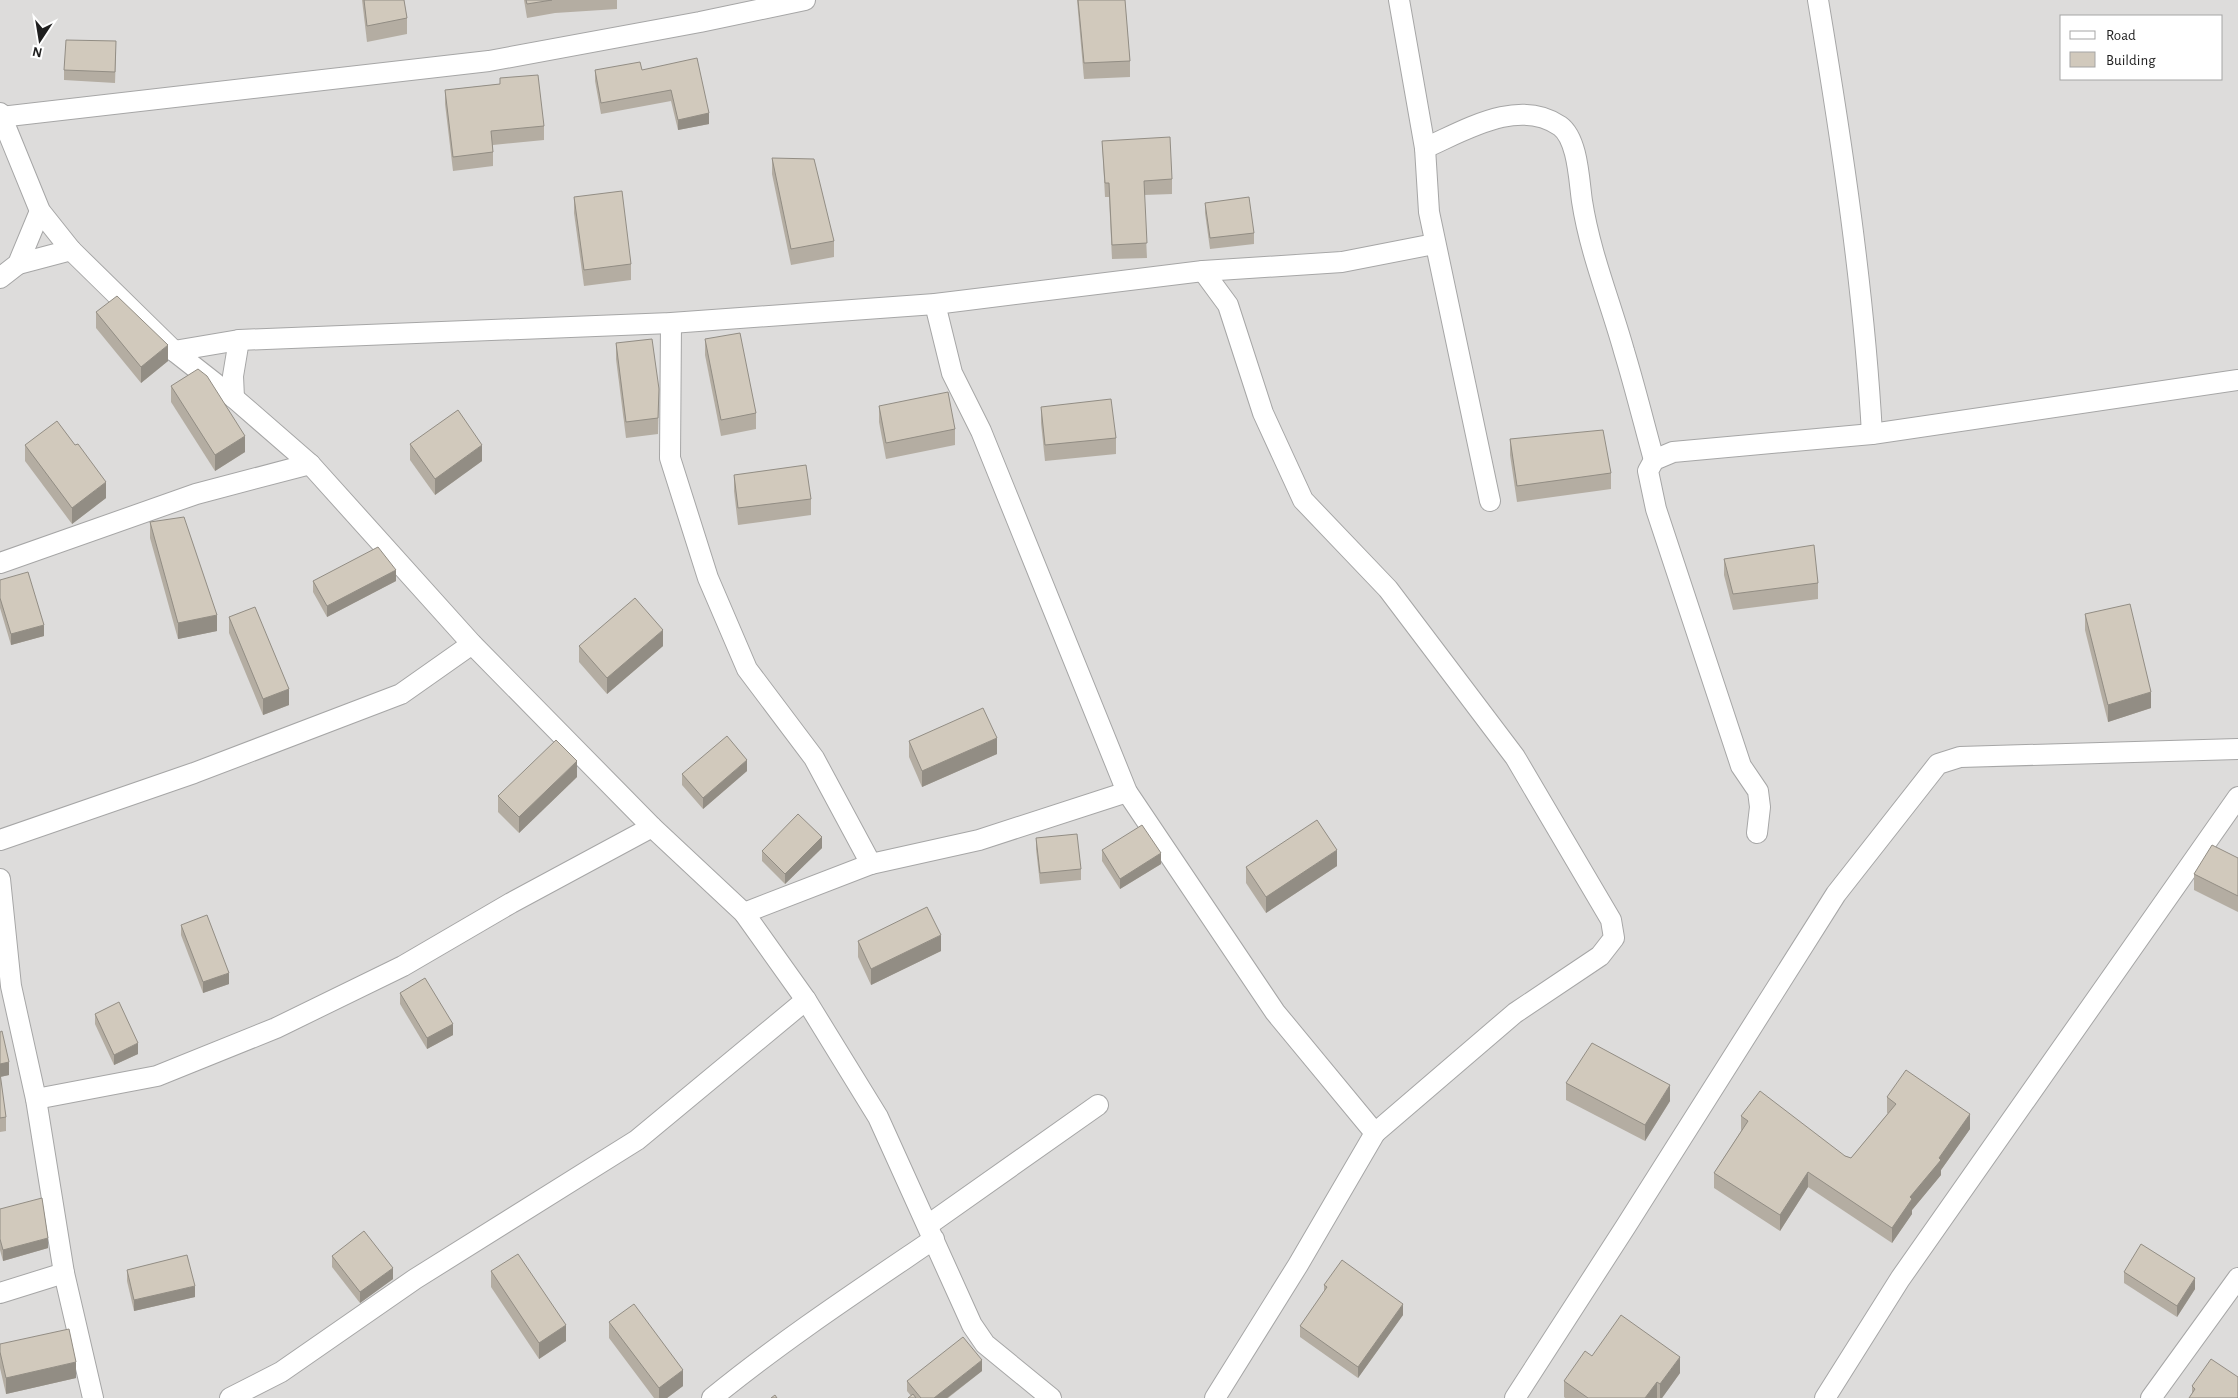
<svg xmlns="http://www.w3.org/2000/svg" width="2238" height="1398" font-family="'Alegreya Sans',sans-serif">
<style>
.residential{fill:#dddcdb;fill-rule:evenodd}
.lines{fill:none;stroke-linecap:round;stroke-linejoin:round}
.street-casing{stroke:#a6a6a6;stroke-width:22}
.street{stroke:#fff;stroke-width:20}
.wall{fill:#b4ada2}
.shaded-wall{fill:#928d84}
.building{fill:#d1c9bc;stroke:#928d84}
</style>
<rect width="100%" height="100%" fill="#f1efe4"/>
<path class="residential" d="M 0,0 L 2238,0 L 2238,1398 L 0,1398 ZM 2062,16 L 2222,16 L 2222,79 L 2062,79 Z"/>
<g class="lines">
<defs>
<g id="street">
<path d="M 1399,0 L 1425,148 L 1429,212 L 1490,501"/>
<path d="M 1818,0 C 1842,144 1864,289 1872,434"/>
<path d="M 0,113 L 40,211 L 71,250 L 174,351 L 234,398 L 310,464 L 472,644 L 652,827 L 744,913 L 806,1000 L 878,1117 L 972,1325 L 985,1344 L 1051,1398"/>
<path d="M 0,117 L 489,61 L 700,22 L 805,0"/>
<path d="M 1425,148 C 1464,131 1518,97 1560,126 C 1578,139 1579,181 1582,201 C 1590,253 1610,301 1624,351 C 1635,387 1644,424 1654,460"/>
<path d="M 18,264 L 71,250"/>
<path d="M 1203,271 L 1228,305 L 1263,413 L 1303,500 L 1388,589 L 1515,757 L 1611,920 L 1614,938 L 1600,956 L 1515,1013 L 1375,1133 L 1298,1265 L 1215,1398"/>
<path d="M 0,278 L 18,264 L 40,211"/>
<path d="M 935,304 L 952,373 L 981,431 L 1127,792 L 1275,1012 L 1375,1133"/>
<path d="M 671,323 L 670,458 L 708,578 L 747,669 L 814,758 L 871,864"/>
<path d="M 174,351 L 239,340 L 671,323 L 935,304 L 1203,271 L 1342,262 L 1434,244"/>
<path d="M 234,398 L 233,376 L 239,340"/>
<path d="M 0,563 L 196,494 L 310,464"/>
<path d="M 1757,833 L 1760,807 L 1758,791 L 1741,766 L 1656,509 L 1648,471 L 1654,460 L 1673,452 L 1872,434 L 2238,380"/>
<path d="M 0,840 L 194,773 L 401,694 L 472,644"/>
<path d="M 0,879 L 11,986 L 36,1099 L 64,1273 L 93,1398"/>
<path d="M 744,913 L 871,864 L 979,840 L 1127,792"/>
<path d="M 36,1099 L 157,1076 L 276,1028 L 403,966 L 511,903 L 652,827"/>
<path d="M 928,1225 L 1098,1105"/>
<path d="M 0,1293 L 64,1273"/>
<path d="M 230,1398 L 281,1372 L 415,1279 L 637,1140 L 806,1000"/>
<path d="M 712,1398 C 783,1340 859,1290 934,1239"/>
<path d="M 1515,1398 L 1626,1226 L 1836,894 L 1938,764 L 1960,757 L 2238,749"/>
<path d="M 1825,1398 L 1900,1279 L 2238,797"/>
<path d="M 2151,1398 L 2238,1278"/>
</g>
</defs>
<use href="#street" class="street-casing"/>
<use href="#street" class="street"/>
</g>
<g class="wall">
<path d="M 362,0 L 404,0 L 407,18 L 407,34 L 367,42 Z"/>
<path d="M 524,0 L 617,0 L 617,9 L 555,13 L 527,18 Z"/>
<path d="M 1077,0 L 1125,0 L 1130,61 L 1130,77 L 1084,79 Z"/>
<path d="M 116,52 L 115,83 L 64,80 L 64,70 Z"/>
<path d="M 595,70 L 642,70 L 709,113 L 709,124 L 678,130 L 671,101 L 601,114 L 595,81 Z"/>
<path d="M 500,78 L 544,126 L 544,140 L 493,145 L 493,166 L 453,171 L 445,104 L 445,90 L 500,84 Z"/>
<path d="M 1102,141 L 1172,179 L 1172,194 L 1144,195 L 1147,258 L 1112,259 L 1109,197 L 1105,197 Z"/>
<path d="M 772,158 L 834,241 L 834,257 L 791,265 L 772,174 Z"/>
<path d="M 574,197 L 631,264 L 631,280 L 584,286 L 574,213 Z"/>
<path d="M 1205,203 L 1254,233 L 1254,244 L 1210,249 L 1205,213 Z"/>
<path d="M 96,312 L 168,361 L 141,383 L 96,328 Z"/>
<path d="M 705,339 L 756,413 L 756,429 L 721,436 L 705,355 Z"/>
<path d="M 616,343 L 659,389 L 658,434 L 626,438 L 616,359 Z"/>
<path d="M 171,386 L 245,452 L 215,471 L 171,402 Z"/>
<path d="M 879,406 L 955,429 L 955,445 L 886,459 L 879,422 Z"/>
<path d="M 1041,407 L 1116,438 L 1116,454 L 1045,461 L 1041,423 Z"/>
<path d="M 1510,439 L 1611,473 L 1611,489 L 1517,502 L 1510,455 Z"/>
<path d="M 410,444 L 482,461 L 435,495 L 410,460 Z"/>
<path d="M 25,445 L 106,498 L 72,524 L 25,461 Z"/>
<path d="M 734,475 L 811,499 L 811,515 L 738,525 L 734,491 Z"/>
<path d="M 150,522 L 217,631 L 178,639 L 150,538 Z"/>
<path d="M 1724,559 L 1818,583 L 1818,599 L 1733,610 L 1724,575 Z"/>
<path d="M 0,580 L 44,636 L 11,645 L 0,608 Z"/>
<path d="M 313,581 L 396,581 L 327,617 L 313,592 Z"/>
<path d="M 2085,614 L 2151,708 L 2108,722 L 2085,630 Z"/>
<path d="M 229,617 L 289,705 L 263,715 L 229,633 Z"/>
<path d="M 579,646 L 663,646 L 607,694 L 579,662 Z"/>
<path d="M 909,741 L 997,754 L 922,787 L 909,757 Z"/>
<path d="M 747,771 L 703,809 L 682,785 L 682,774 Z"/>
<path d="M 577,777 L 519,833 L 498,812 L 498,796 Z"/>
<path d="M 1036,838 L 1081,869 L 1081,880 L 1040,884 L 1036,849 Z"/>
<path d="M 822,848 L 785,884 L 762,861 L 762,851 Z"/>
<path d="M 1102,850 L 1161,864 L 1120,889 L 1102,861 Z"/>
<path d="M 2238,858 L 2238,912 L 2194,890 L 2194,874 Z"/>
<path d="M 1337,866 L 1266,913 L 1246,883 L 1246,867 Z"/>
<path d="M 181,925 L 229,984 L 203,993 L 181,935 Z"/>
<path d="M 858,941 L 941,951 L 871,985 L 858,957 Z"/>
<path d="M 400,993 L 453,1035 L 427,1049 L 400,1004 Z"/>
<path d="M 95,1014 L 138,1054 L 114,1065 L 95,1024 Z"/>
<path d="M 0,1032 L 9,1075 L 0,1077 L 6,1117 L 6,1131 L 0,1132 Z"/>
<path d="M 1566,1083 L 1670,1101 L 1645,1141 L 1566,1100 Z"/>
<path d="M 1887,1097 L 1970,1129 L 1941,1170 L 1941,1175 L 1912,1210 L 1912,1214 L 1892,1243 L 1808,1187 L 1780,1231 L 1714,1188 L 1714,1173 L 1741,1131 L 1741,1116 L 1851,1158 L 1888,1113 L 1887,1113 Z"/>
<path d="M 0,1209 L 48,1248 L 3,1261 L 0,1250 Z"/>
<path d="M 332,1256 L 393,1279 L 360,1303 L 332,1267 Z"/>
<path d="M 127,1270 L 195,1297 L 134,1311 L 127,1281 Z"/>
<path d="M 491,1271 L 566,1341 L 539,1359 L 491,1287 Z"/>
<path d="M 2124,1272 L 2195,1289 L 2177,1317 L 2124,1283 Z"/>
<path d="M 1324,1285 L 1403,1315 L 1358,1378 L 1300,1337 L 1300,1326 L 1324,1292 Z"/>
<path d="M 609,1322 L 683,1386 L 667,1398 L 654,1398 L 609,1338 Z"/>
<path d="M 0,1344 L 76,1378 L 6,1394 L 0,1368 Z"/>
<path d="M 1592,1356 L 1680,1373 L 1662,1398 L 1565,1398 L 1564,1397 L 1564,1381 Z"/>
<path d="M 982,1371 L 948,1398 L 908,1398 L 911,1396 L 907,1391 L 907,1381 Z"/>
<path d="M 2238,1377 L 2192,1394 L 2192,1386 Z"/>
</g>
<g class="shaded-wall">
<path d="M 709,113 L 709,124 L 678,130 L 678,120 Z"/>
<path d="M 168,345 L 168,361 L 141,383 L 141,367 Z"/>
<path d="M 245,436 L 245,452 L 215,471 L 215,455 Z"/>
<path d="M 482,445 L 482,461 L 435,495 L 435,479 Z"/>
<path d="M 106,482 L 106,498 L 72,524 L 72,508 Z"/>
<path d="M 396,570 L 396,581 L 327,617 L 327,606 Z"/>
<path d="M 217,615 L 217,631 L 178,639 L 178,623 Z"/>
<path d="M 44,625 L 44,636 L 11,645 L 11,634 Z"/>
<path d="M 663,630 L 663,646 L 607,694 L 607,678 Z"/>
<path d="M 289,689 L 289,705 L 263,715 L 263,699 Z"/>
<path d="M 2151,692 L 2151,708 L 2108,722 L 2108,705 Z"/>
<path d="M 997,738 L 997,754 L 922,787 L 922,771 Z"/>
<path d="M 747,760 L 747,771 L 703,809 L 703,798 Z"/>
<path d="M 577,761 L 577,777 L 519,833 L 519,817 Z"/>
<path d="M 822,837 L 822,848 L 785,884 L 785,874 Z"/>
<path d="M 1337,850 L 1337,866 L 1266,913 L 1266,897 Z"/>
<path d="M 1161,853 L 1161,864 L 1120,889 L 1120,879 Z"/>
<path d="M 941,935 L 941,951 L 871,985 L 871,969 Z"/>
<path d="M 229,973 L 229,984 L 203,993 L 203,982 Z"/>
<path d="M 453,1024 L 453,1035 L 427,1049 L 427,1038 Z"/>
<path d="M 138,1043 L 138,1054 L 114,1065 L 114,1055 Z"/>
<path d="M 9,1062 L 9,1075 L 0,1077 L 0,1064 Z"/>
<path d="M 1670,1085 L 1670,1101 L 1645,1141 L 1645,1125 Z"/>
<path d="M 1970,1114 L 1970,1129 L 1941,1170 L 1941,1175 L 1912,1210 L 1912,1214 L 1892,1243 L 1892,1228 L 1910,1197 Z"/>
<path d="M 1808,1172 L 1808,1187 L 1780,1231 L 1780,1215 Z"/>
<path d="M 48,1238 L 48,1248 L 3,1261 L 3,1250 Z"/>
<path d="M 393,1268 L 393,1279 L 360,1303 L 360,1292 Z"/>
<path d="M 2195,1278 L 2195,1289 L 2177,1317 L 2177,1306 Z"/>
<path d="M 195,1286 L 195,1297 L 134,1311 L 134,1300 Z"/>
<path d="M 1403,1304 L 1403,1315 L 1358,1378 L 1358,1367 Z"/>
<path d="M 566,1325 L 566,1341 L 539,1359 L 539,1343 Z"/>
<path d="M 1680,1357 L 1680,1373 L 1662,1398 L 1660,1398 L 1660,1384 Z"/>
<path d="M 982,1360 L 982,1371 L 947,1398 L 934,1398 Z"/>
<path d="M 76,1362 L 76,1378 L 6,1394 L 6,1378 Z"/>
<path d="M 683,1370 L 683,1386 L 667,1398 L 659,1398 L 659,1388 Z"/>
<path d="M 1657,1382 L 1657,1398 L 1645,1398 Z"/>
</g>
<g class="building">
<path d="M 364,0 L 404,0 L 407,18 L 367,26 Z"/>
<path d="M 526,0 L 552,0 L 527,4 Z"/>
<path d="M 1078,0 L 1125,0 L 1130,61 L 1084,63 Z"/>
<path d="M 66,40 L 116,41 L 115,72 L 64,70 Z"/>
<path d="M 697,58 L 709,113 L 678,120 L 671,90 L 601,103 L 595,70 L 640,62 L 642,70 Z"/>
<path d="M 538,75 L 544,126 L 491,131 L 493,152 L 453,157 L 445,90 L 500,84 L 500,78 Z"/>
<path d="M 1170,137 L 1172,179 L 1144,181 L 1147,243 L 1112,245 L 1109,183 L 1105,183 L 1102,141 Z"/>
<path d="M 772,158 L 814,159 L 834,241 L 791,249 Z"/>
<path d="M 622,191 L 631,264 L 584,270 L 574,197 Z"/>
<path d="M 1249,197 L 1254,233 L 1210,238 L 1205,203 Z"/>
<path d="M 117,296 L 168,345 L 141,367 L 96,312 Z"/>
<path d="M 740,333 L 756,413 L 721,420 L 705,339 Z"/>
<path d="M 652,339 L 659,389 L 658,418 L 626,422 L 616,343 Z"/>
<path d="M 198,369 L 207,376 L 245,436 L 215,455 L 171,386 Z"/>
<path d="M 948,392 L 955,429 L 886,443 L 879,406 Z"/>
<path d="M 1111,399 L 1116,438 L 1045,445 L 1041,407 Z"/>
<path d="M 458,410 L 482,445 L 435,479 L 410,444 Z"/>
<path d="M 57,421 L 75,445 L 78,444 L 106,482 L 72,508 L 25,445 Z"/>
<path d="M 1603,430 L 1611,473 L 1517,486 L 1510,439 Z"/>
<path d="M 806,465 L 811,499 L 738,508 L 734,475 Z"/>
<path d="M 184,517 L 217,615 L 178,623 L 150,522 Z"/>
<path d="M 1814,545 L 1818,583 L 1733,594 L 1724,559 Z"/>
<path d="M 378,547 L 396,570 L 327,606 L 313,581 Z"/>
<path d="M 28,572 L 44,625 L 11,634 L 0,598 L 0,580 Z"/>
<path d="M 635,598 L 663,630 L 607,678 L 579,646 Z"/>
<path d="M 2130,604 L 2151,692 L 2108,705 L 2085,614 Z"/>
<path d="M 255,607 L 289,689 L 263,699 L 229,617 Z"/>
<path d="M 983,708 L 997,738 L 922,771 L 909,741 Z"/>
<path d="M 727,736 L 747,760 L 703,798 L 682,774 Z"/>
<path d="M 556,740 L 577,761 L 519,817 L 498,796 Z"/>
<path d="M 798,814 L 822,837 L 785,874 L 762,851 Z"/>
<path d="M 1317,820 L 1337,850 L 1266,897 L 1246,867 Z"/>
<path d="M 1142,825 L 1161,853 L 1120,879 L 1102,850 Z"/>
<path d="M 1077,834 L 1081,869 L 1040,873 L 1036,838 Z"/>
<path d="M 2212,845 L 2238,858 L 2238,896 L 2194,874 Z"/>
<path d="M 927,907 L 941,935 L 871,969 L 858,941 Z"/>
<path d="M 207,915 L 229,973 L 203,982 L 181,925 Z"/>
<path d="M 425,978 L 453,1024 L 427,1038 L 400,993 Z"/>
<path d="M 119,1002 L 138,1043 L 114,1055 L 95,1014 Z"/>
<path d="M 2,1031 L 9,1062 L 0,1064 L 0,1032 Z"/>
<path d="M 1592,1043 L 1670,1085 L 1645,1125 L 1566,1083 Z"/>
<path d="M 1906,1070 L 1970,1114 L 1939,1158 L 1941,1160 L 1910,1197 L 1912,1199 L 1892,1228 L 1808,1172 L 1780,1215 L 1714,1173 L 1748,1121 L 1741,1116 L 1760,1091 L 1845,1156 L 1851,1158 L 1896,1104 L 1887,1097 Z"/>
<path d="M 0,1073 L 6,1117 L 0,1118 Z"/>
<path d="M 42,1198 L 48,1238 L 3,1250 L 0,1239 L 0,1209 Z"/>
<path d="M 364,1231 L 393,1268 L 360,1292 L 332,1256 Z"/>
<path d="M 2141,1244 L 2195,1278 L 2177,1306 L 2124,1272 Z"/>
<path d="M 518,1254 L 566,1325 L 539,1343 L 491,1271 Z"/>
<path d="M 187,1255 L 195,1286 L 134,1300 L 127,1270 Z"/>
<path d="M 1342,1260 L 1403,1304 L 1358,1367 L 1300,1326 L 1327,1287 L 1324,1285 Z"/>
<path d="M 634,1304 L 683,1370 L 659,1388 L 609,1322 Z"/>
<path d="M 1621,1315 L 1680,1357 L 1660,1384 L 1657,1382 L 1645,1398 L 1588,1398 L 1564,1381 L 1585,1351 L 1592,1356 Z"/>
<path d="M 69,1329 L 76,1362 L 6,1378 L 0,1352 L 0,1344 Z"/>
<path d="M 963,1337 L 982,1360 L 934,1398 L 921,1398 L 907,1381 Z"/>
<path d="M 2211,1359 L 2238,1377 L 2238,1398 L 2189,1398 L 2195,1389 L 2192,1386 Z"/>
<path d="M 913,1394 L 916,1398 L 908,1398 Z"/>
<path d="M 775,1395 L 777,1398 L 771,1398 Z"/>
</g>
<rect x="2060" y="15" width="162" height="65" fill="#ffffff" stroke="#a5a5a5"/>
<rect x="2070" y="31" width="25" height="8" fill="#ffffff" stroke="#a5a5a5"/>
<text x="2106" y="40" font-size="15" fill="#1f1f1f">Road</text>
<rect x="2070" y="52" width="25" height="15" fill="#d1c9bc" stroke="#a5a5a5"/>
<text x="2106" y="65" font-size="15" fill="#1f1f1f">Building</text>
<g transform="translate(40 40) rotate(192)" stroke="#ffffff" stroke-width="4" paint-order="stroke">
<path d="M0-4L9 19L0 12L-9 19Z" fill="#1f1f1f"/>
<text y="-8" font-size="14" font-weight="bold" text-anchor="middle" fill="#1f1f1f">N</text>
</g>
</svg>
